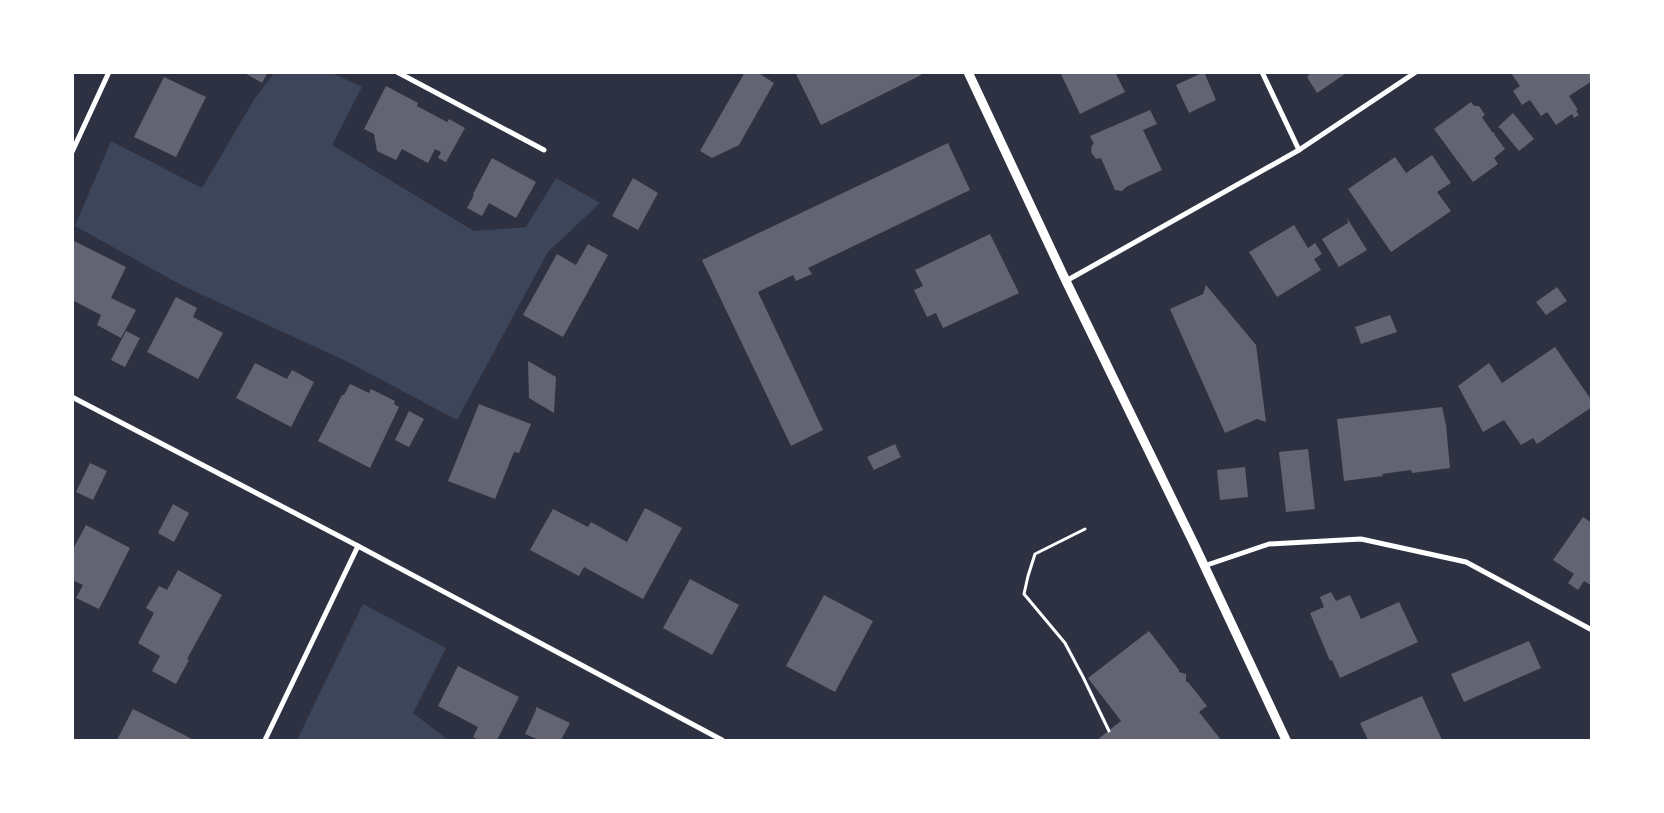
<svg xmlns="http://www.w3.org/2000/svg" width="1664" height="813" font-family="Barlow,sans-serif">
<style>
.green{fill:#3c4559}
.building{fill:#626471}
.lines{fill:none;stroke-linecap:round;stroke-linejoin:round}
.path{stroke:#fff;stroke-width:3}
.minor{stroke:#fff;stroke-width:5}
.tertiary{stroke:#fff;stroke-width:9}
</style>
<rect width="100%" height="100%" fill="#2d3142"/>
<g class="green">
<path d="M 275,72 L 332,73 L 362,87 L 332,145 L 474,231 L 526,227 L 556,178 L 600,203 L 548,252 L 457,420 L 346,361 L 183,286 L 75,226 L 111,141 L 202,188 L 255,98 Z"/>
<path d="M 363,604 L 446,648 L 413,713 L 448,740 L 297,740 Z"/>
</g>
<g class="building">
<path d="M 243,72 L 268,72 L 262,83 Z"/>
<path d="M 745,72 L 757,72 L 774,83 L 739,145 L 712,158 L 700,151 Z"/>
<path d="M 795,72 L 920,72 L 921,75 L 821,125 Z"/>
<path d="M 1060,72 L 1115,72 L 1125,92 L 1080,114 Z"/>
<path d="M 1204,72 L 1216,100 L 1189,113 L 1176,85 Z"/>
<path d="M 1308,72 L 1348,72 L 1317,93 L 1307,77 L 1309,75 Z"/>
<path d="M 1512,72 L 1592,72 L 1592,81 L 1569,96 L 1578,110 L 1576,111 L 1579,115 L 1574,118 L 1572,114 L 1556,125 L 1547,112 L 1541,116 L 1530,100 L 1522,105 L 1513,91 L 1520,86 L 1511,73 Z"/>
<path d="M 164,77 L 206,97 L 176,157 L 134,137 Z"/>
<path d="M 386,86 L 418,103 L 417,106 L 447,122 L 449,119 L 465,128 L 446,162 L 438,158 L 441,152 L 435,149 L 428,163 L 402,149 L 396,160 L 377,151 L 374,134 L 364,129 Z"/>
<path d="M 1471,102 L 1474,106 L 1479,106 L 1485,115 L 1482,117 L 1492,132 L 1495,133 L 1494,134 L 1505,149 L 1494,158 L 1498,164 L 1473,182 L 1434,129 Z"/>
<path d="M 1150,110 L 1157,124 L 1143,130 L 1162,170 L 1126,187 L 1122,191 L 1115,190 L 1101,158 L 1096,159 L 1091,152 L 1092,145 L 1094,144 L 1090,136 Z"/>
<path d="M 1513,113 L 1534,139 L 1519,151 L 1500,128 L 1498,127 Z"/>
<path d="M 948,143 L 970,190 L 808,268 L 812,274 L 796,281 L 793,275 L 758,292 L 823,430 L 791,446 L 702,260 Z"/>
<path d="M 1432,155 L 1451,183 L 1437,192 L 1451,211 L 1391,252 L 1348,189 L 1395,157 L 1406,173 Z"/>
<path d="M 492,158 L 536,182 L 516,218 L 489,203 L 482,216 L 467,208 L 474,195 L 473,194 Z"/>
<path d="M 633,178 L 658,193 L 638,230 L 612,216 Z"/>
<path d="M 1347,218 L 1367,250 L 1339,267 L 1322,239 L 1348,223 Z"/>
<path d="M 1294,225 L 1308,248 L 1315,243 L 1322,254 L 1314,259 L 1321,270 L 1277,297 L 1249,252 Z"/>
<path d="M 990,234 L 1019,293 L 943,328 L 936,313 L 927,317 L 914,290 L 923,286 L 915,270 Z"/>
<path d="M 72,240 L 126,267 L 111,298 L 136,310 L 121,338 L 97,325 L 101,315 L 72,300 Z"/>
<path d="M 588,244 L 608,255 L 563,337 L 523,315 L 557,254 L 576,265 Z"/>
<path d="M 1206,285 L 1256,345 L 1266,422 L 1257,419 L 1225,433 L 1170,309 L 1203,294 Z"/>
<path d="M 1557,287 L 1567,301 L 1546,315 L 1536,302 Z"/>
<path d="M 176,297 L 197,308 L 193,317 L 223,333 L 198,379 L 147,352 Z"/>
<path d="M 1390,315 L 1397,332 L 1361,344 L 1355,327 Z"/>
<path d="M 126,331 L 140,338 L 125,367 L 111,360 Z"/>
<path d="M 1555,347 L 1592,401 L 1592,407 L 1537,444 L 1533,438 L 1521,445 L 1504,420 L 1483,432 L 1458,386 L 1489,363 L 1502,383 Z"/>
<path d="M 528,361 L 556,377 L 554,413 L 529,398 Z"/>
<path d="M 255,363 L 287,379 L 292,370 L 314,382 L 291,427 L 236,398 Z"/>
<path d="M 350,384 L 369,393 L 371,389 L 395,401 L 394,404 L 399,407 L 370,468 L 318,441 L 342,395 L 344,395 Z"/>
<path d="M 479,404 L 531,424 L 519,453 L 514,452 L 495,499 L 448,481 Z"/>
<path d="M 1442,407 L 1446,425 L 1450,468 L 1412,473 L 1411,470 L 1382,474 L 1383,476 L 1344,481 L 1337,419 Z"/>
<path d="M 409,411 L 424,419 L 409,447 L 395,440 Z"/>
<path d="M 895,444 L 901,457 L 874,470 L 867,457 Z"/>
<path d="M 1308,449 L 1315,509 L 1286,512 L 1279,452 Z"/>
<path d="M 90,463 L 107,471 L 93,500 L 76,492 Z"/>
<path d="M 1245,467 L 1248,497 L 1220,500 L 1217,470 Z"/>
<path d="M 173,504 L 189,513 L 174,542 L 158,533 Z"/>
<path d="M 645,508 L 682,528 L 643,599 L 584,567 L 579,576 L 530,550 L 553,509 L 588,527 L 591,522 L 627,542 Z"/>
<path d="M 1583,517 L 1592,523 L 1592,586 L 1584,581 L 1578,590 L 1568,583 L 1574,574 L 1553,560 Z"/>
<path d="M 86,525 L 130,548 L 99,609 L 76,598 L 83,585 L 72,580 L 72,551 Z"/>
<path d="M 178,570 L 222,595 L 187,659 L 189,660 L 176,684 L 152,671 L 160,656 L 138,643 L 154,613 L 146,608 L 159,586 L 167,590 Z"/>
<path d="M 690,579 L 739,605 L 712,655 L 663,628 Z"/>
<path d="M 1331,592 L 1336,601 L 1350,595 L 1361,619 L 1399,602 L 1418,642 L 1340,678 L 1332,660 L 1330,661 L 1310,613 L 1324,607 L 1320,597 Z"/>
<path d="M 824,595 L 873,621 L 835,692 L 786,666 Z"/>
<path d="M 1149,631 L 1179,670 L 1179,672 L 1186,674 L 1186,682 L 1188,682 L 1207,706 L 1199,712 L 1221,740 L 1097,740 L 1121,721 L 1088,678 Z"/>
<path d="M 1529,641 L 1541,668 L 1464,702 L 1451,674 Z"/>
<path d="M 458,666 L 519,697 L 497,740 L 479,740 L 473,737 L 478,727 L 438,706 Z"/>
<path d="M 1422,696 L 1442,740 L 1368,740 L 1360,723 Z"/>
<path d="M 536,707 L 570,723 L 561,740 L 539,740 L 525,734 L 536,710 Z"/>
<path d="M 133,709 L 194,740 L 117,740 Z"/>
</g>
<g class="lines">
<path class="path" d="M 1085,529 L 1035,554 L 1028,576 L 1024,594 L 1065,643 L 1083,677 L 1109,731"/>
<g class="minor">
<path d="M 397,72 L 544,150"/>
<path d="M 1262,72 L 1299,150"/>
<path d="M 72,152 L 109,72"/>
<path d="M 1066,281 L 1299,150 L 1416,72"/>
<path d="M 72,397 L 358,546 L 722,740"/>
<path d="M 1204,566 L 1269,544 L 1361,539 L 1466,562 L 1592,630"/>
<path d="M 265,740 L 358,546"/>
</g>
<path class="tertiary" d="M 968,72 L 1066,281 L 1196,548 L 1286,740"/>
</g>
<rect width="1664" height="813" fill="none" stroke="#ffffff" stroke-width="148"/>
</svg>
